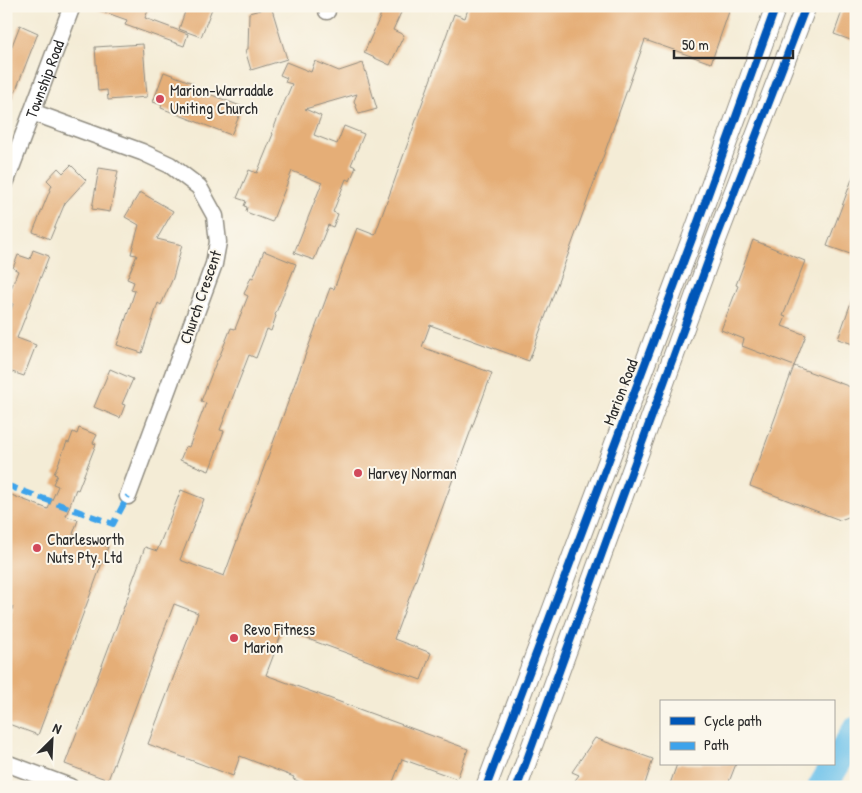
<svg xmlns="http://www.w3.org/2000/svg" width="862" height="793" font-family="'Patrick Hand',sans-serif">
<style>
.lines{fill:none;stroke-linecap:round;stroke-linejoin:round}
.river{stroke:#6fc3eb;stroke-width:29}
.building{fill:#e5ae77}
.minor-casing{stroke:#908c80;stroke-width:19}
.major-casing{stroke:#908c80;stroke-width:22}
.minor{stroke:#fff;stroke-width:16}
.major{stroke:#fff;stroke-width:20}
.quiet{stroke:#3ea3eb;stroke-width:6;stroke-dasharray:12 6;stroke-linecap:butt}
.cycleway-casing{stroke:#fbf7ec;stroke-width:11}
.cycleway{stroke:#0057b8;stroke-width:8}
.poi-dot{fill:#d1495b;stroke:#fbf7ec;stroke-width:2}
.labels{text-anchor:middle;stroke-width:4;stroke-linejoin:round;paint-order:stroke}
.street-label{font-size:16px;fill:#2b2b2b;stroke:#fbf7ec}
.poi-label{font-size:16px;fill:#2b2b2b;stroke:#fbf7ec;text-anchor:start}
</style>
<rect width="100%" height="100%" fill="#fbf7ec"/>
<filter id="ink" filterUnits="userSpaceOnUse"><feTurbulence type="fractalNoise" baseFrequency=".02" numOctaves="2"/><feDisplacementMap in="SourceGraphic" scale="10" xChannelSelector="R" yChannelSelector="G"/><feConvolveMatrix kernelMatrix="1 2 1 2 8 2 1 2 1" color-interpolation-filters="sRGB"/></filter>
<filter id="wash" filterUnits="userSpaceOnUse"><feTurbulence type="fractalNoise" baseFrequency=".0096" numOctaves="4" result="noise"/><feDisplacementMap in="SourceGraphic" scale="20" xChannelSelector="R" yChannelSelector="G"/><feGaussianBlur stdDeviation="1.12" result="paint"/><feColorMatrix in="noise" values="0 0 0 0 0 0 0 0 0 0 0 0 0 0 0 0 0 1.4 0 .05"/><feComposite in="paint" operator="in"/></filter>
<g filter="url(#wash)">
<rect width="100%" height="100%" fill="#f4ecd6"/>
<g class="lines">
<path class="river" d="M 822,787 L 856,731"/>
</g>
<g id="blocks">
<g class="building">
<path d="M 94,6 L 150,6 L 145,18 L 188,34 L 184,46 L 125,25 L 127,20 L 93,8 Z"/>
<path d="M 187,6 L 213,6 L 201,37 L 179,29 Z"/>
<path d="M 261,6 L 271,6 L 287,59 L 251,70 L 245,50 L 248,49 L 249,13 L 260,10 Z"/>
<path d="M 381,6 L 404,6 L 393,30 L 404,35 L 390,65 L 364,53 L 380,17 Z"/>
<path d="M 469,6 L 731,6 L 711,63 L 645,40 L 569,252 L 529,361 L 430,325 L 422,347 L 492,373 L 394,639 L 431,653 L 421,680 L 283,630 L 266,675 L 468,749 L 457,779 L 402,759 L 391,787 L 304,787 L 305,784 L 293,779 L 294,777 L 240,756 L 233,776 L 148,744 L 198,613 L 174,604 L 108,780 L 65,764 L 131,588 L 130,588 L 145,547 L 157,551 L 181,490 L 204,499 L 180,560 L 224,576 L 330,288 L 334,289 L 357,228 L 375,235 L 454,14 L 465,18 Z"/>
<path d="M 844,6 L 856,6 L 856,42 L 834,34 Z"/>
<path d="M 20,25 L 38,33 L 7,113 L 6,61 Z"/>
<path d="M 143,44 L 147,97 L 108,100 L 107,90 L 98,91 L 95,47 Z"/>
<path d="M 315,61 L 339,71 L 363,63 L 377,109 L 359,114 L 354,101 L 357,94 L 305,109 L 321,116 L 314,135 L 337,144 L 344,126 L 364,134 L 351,165 L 356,167 L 350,181 L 346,179 L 333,212 L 338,214 L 333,227 L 328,225 L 314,260 L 294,253 L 322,183 L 292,171 L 272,222 L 246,212 L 247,207 L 244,206 L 246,201 L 237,198 L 249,170 L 257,173 L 273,134 L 272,133 L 278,117 L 292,84 L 285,82 L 287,78 L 280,75 L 286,62 L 311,72 Z"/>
<path d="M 164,72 L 193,83 L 191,87 L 243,107 L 231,135 L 161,108 L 162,105 L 153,102 Z"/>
<path d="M 71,165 L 86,180 L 65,203 L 50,239 L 33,232 L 52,185 L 47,180 L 58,168 L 63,173 Z"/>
<path d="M 99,168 L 118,171 L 110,212 L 92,209 Z"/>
<path d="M 854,174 L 856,174 L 856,256 L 827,246 Z"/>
<path d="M 140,192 L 173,211 L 157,239 L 182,245 L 173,278 L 161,305 L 158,303 L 142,353 L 117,345 L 135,291 L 131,290 L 134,282 L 127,279 L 137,255 L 131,254 L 139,225 L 125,217 Z"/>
<path d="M 753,240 L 805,261 L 783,316 L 786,317 L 782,326 L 806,335 L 794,366 L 742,346 L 744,339 L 721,330 L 738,286 L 736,285 Z"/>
<path d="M 33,250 L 49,256 L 17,338 L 36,345 L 24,376 L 6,370 L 6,323 L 13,304 L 6,301 L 18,271 L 13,268 L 18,255 L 30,259 Z"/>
<path d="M 264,251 L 296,264 L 275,315 L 276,316 L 271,331 L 267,329 L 256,358 L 249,355 L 220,430 L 224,431 L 209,471 L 180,460 L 186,446 L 189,447 L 206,403 L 201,401 L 217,360 L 218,360 L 231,328 L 235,329 L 248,296 L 244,294 L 251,277 L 253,278 Z"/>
<path d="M 854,294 L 856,295 L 856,345 L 838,339 Z"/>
<path d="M 794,366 L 856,389 L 856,504 L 851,516 L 840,520 L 750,486 Z"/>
<path d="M 110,369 L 133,379 L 122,404 L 125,405 L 120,418 L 94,407 Z"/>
<path d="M 79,428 L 97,435 L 93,443 L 96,444 L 78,490 L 76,489 L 66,516 L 78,520 L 73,534 L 108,547 L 38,735 L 6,723 L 6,623 L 13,607 L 6,604 L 6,493 L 48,509 L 58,486 L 53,484 L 57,475 L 54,474 L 67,442 L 69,443 L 73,432 L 77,434 Z"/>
<path d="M 595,738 L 653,759 L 644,787 L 570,787 L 579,775 L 572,772 Z"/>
<path d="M 677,764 L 736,764 L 727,787 L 669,787 Z"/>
</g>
</g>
</g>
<g filter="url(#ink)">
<use href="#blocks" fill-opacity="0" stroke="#908c80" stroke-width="1"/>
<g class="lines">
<defs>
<g id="minor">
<path d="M 327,11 L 327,6"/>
<path d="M 32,112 L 142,152 L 170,165 L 199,187 L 215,216 L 218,242 L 214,264 L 128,496"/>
<path id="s1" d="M 6,181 L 72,6"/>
<path d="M 6,763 L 70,787"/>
</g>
<g id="major">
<path d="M 486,787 L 693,236 L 776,6"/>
<path d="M 517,787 L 714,245 L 806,6"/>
</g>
</defs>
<use href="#minor" class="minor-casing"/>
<use href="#major" class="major-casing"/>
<use href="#minor" class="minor"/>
<use href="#major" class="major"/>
<path class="quiet" d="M 6,485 L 113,524 L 128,496"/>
<defs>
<g id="cycleway">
<path d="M 486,787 L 693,236 L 776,6"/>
<path d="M 517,787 L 714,245 L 806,6"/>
</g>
</defs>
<use href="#cycleway" class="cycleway-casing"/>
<use href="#cycleway" class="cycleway"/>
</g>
</g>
<g class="poi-dot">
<circle cx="160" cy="99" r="5"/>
<circle cx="358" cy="473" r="5"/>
<circle cx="37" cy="548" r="5"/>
<circle cx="234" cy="638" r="5"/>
</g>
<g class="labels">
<g class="street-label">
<text dy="6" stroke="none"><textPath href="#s1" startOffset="109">Township Road</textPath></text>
<text transform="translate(200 297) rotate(-71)" y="6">Church Crescent</text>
<text transform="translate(620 392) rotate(-69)" y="6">Marion Road</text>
</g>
<g class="poi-label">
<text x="170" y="96">Marion-Warradale<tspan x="170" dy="18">Uniting Church</tspan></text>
<text x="368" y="479">Harvey Norman</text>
<text x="47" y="545">Charlesworth<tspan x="47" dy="18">Nuts Pty. Ltd</tspan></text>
<text x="244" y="635">Revo Fitness<tspan x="244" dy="18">Marion</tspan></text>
</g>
</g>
<rect width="862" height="793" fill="none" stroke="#fbf7ec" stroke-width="25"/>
<rect x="660" y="700" width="175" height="65" fill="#fbf7ec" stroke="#a8a59f"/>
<rect x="670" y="717" width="25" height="8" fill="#0057b8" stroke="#a8a59f"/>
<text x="704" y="726" font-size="15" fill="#2b2b2b">Cycle path</text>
<rect x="670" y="742" width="25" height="8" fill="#3ea3eb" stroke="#a8a59f"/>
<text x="704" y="750" font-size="15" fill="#2b2b2b">Path</text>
<g transform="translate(52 740) rotate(24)" stroke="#fbf7ec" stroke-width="4" paint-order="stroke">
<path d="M0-4L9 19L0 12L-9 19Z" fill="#2b2b2b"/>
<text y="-8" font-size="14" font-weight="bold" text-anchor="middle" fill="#2b2b2b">N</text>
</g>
<path d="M674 50v8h119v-8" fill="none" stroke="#2b2b2b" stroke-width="2.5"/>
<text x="682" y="50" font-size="15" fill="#2b2b2b" stroke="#fbf7ec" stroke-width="4" paint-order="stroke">50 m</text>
</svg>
